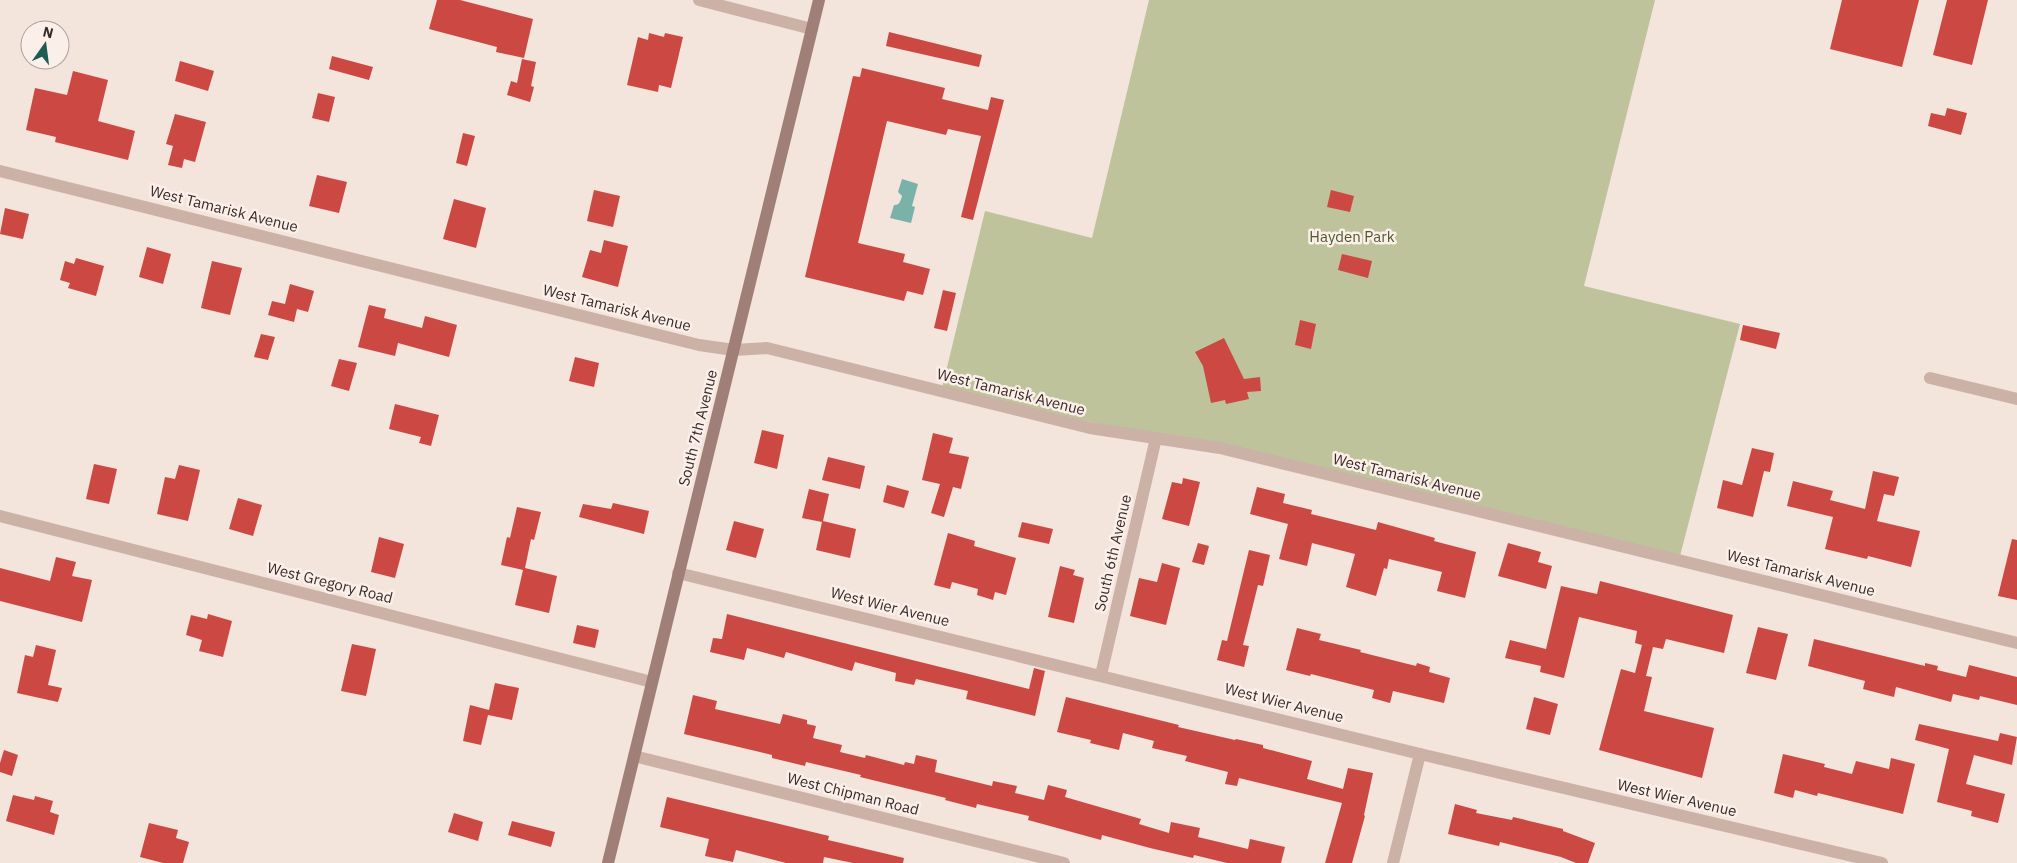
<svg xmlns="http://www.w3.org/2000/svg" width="2017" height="863" font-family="'IBM Plex Sans',sans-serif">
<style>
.green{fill:#bec39b}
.water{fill:#7ab2a9}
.building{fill:#cc4842}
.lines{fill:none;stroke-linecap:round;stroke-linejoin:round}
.minor{stroke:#ccb1a7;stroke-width:12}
.secondary{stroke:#a07f79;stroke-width:12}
.labels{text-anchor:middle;stroke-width:5;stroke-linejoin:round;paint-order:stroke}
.street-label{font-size:15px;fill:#392a28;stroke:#fbefe9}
.park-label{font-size:15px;fill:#50582b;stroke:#fbefe9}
</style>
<rect width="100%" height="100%" fill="#f3e4dc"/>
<path class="green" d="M 1149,0 L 1655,0 L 1584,286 L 1740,324 L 1679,560 L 1220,448 L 941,392 L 985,211 L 1092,238 Z"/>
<path class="water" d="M 902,179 L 918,184 L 912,206 L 915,207 L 911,223 L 890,218 L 894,205 C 899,206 901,200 902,196 L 898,192 Z"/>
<g class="building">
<path d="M 437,0 L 460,0 L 533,19 L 524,58 L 496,52 L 497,47 L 429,29 Z"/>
<path d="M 1842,0 L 1919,0 L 1902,67 L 1830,49 Z"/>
<path d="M 1947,0 L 1988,0 L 1972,65 L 1933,55 Z"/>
<path d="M 889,32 L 982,55 L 979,67 L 886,46 Z"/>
<path d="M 649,33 L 664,37 L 665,33 L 683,37 L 671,88 L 659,85 L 658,92 L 627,85 L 638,37 L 648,40 Z"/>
<path d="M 332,56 L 373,67 L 369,80 L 329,69 Z"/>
<path d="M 522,59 L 536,62 L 531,86 L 534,87 L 530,102 L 507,95 L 511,81 L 517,83 Z"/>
<path d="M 180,61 L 214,71 L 208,91 L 175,81 Z"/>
<path d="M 862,68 L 945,88 L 942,99 L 988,110 L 991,97 L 1004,100 L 973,220 L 961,217 L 981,136 L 948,129 L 946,135 L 887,121 L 858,243 L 905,254 L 903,262 L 930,269 L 923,295 L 907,291 L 904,301 L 805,277 L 853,76 L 860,77 Z"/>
<path d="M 73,71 L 108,80 L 98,121 L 135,131 L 128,160 L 55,142 L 56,137 L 26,130 L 35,88 L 67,95 Z"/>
<path d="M 318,93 L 335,97 L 329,122 L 312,118 Z"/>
<path d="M 1947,108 L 1967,113 L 1961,135 L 1928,126 L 1931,113 L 1945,116 Z"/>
<path d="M 175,114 L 206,122 L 195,162 L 184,159 L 182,168 L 168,165 L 173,146 L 166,144 Z"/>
<path d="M 463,133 L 475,136 L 467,166 L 456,163 Z"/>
<path d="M 317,175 L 347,182 L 339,213 L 309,206 Z"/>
<path d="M 594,190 L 620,196 L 613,227 L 587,221 Z"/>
<path d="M 1331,190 L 1354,196 L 1350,212 L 1327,207 Z"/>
<path d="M 454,199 L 486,208 L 476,248 L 443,239 Z"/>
<path d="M 5,208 L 29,214 L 23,239 L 0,234 Z"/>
<path d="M 604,240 L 628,246 L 618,287 L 582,277 L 590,250 L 601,253 Z"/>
<path d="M 147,247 L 171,254 L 163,284 L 139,277 Z"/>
<path d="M 1342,254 L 1372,261 L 1368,278 L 1338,270 Z"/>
<path d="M 76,258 L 104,266 L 96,296 L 68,288 L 70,283 L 60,280 L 65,261 L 74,264 Z"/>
<path d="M 212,261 L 242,268 L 230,315 L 201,308 Z"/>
<path d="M 290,284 L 314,291 L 308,312 L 297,309 L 294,322 L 268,315 L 272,301 L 285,304 Z"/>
<path d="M 943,290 L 956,293 L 947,331 L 934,328 Z"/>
<path d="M 369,305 L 386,309 L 384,318 L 422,328 L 425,316 L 457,325 L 449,357 L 398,343 L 395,356 L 358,347 Z"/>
<path d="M 1300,320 L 1316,324 L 1311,349 L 1295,345 Z"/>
<path d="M 1743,325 L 1780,333 L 1776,349 L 1740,340 Z"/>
<path d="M 261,334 L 275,337 L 268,360 L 254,357 Z"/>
<path d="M 1224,338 L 1244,379 L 1260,377 L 1261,391 L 1247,392 L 1249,399 L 1226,404 L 1225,400 L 1211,403 L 1203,366 L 1195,352 Z"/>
<path d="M 575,357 L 599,363 L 594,387 L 569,381 Z"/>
<path d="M 339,359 L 357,363 L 349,391 L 331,386 Z"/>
<path d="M 395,404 L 439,415 L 431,446 L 419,443 L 421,437 L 389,429 Z"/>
<path d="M 762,430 L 784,435 L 777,469 L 754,463 Z"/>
<path d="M 933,433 L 953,438 L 949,453 L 969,457 L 961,489 L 953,487 L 944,517 L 931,513 L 940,484 L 922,480 Z"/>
<path d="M 1752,448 L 1774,453 L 1770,472 L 1764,471 L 1753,517 L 1717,508 L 1723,480 L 1742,485 Z"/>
<path d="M 828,457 L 865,466 L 860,489 L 822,480 Z"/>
<path d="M 94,464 L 117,469 L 109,504 L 86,499 Z"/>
<path d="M 179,465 L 200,470 L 188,521 L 157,514 L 165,477 L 175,479 Z"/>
<path d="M 1873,471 L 1899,477 L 1894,496 L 1884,494 L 1877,521 L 1920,531 L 1911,567 L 1868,556 L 1867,559 L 1825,549 L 1833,517 L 1787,506 L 1793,481 L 1833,491 L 1830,500 L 1865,509 Z"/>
<path d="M 1183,478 L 1200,482 L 1189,526 L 1162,519 L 1172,482 L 1182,484 Z"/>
<path d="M 887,485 L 909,491 L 904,508 L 883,502 Z"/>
<path d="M 1257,487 L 1285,494 L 1283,503 L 1312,510 L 1311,514 L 1376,530 L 1378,522 L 1435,538 L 1434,541 L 1476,552 L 1465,598 L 1437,591 L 1442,572 L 1389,559 L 1387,569 L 1384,568 L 1376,596 L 1346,587 L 1355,554 L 1312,543 L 1307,566 L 1279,559 L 1288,524 L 1250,514 Z"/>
<path d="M 809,489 L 829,494 L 823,521 L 856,529 L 850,558 L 816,550 L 822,522 L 802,518 Z"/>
<path d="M 238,498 L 262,505 L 253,536 L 229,529 Z"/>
<path d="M 613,503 L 649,511 L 644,534 L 579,517 L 583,504 L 611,509 Z"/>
<path d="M 517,507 L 541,512 L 534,540 L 531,539 L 525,568 L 557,576 L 549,613 L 515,605 L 523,570 L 501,565 L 507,537 L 510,538 Z"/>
<path d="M 734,521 L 764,529 L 756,558 L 726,550 Z"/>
<path d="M 1022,522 L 1053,529 L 1049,544 L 1018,537 Z"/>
<path d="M 948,533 L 975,541 L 974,546 L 1016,558 L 1006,595 L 995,592 L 993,600 L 977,595 L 978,589 L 952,582 L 950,589 L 934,585 Z"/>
<path d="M 379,537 L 404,544 L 395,578 L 371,572 Z"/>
<path d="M 2012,539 L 2017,540 L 2017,600 L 1998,596 Z"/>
<path d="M 1198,543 L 1209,546 L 1204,565 L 1192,562 Z"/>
<path d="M 1508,543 L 1541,552 L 1538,562 L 1552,566 L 1546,589 L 1498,576 Z"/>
<path d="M 1249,550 L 1270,555 L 1263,586 L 1258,585 L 1243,645 L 1249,646 L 1244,667 L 1217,660 L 1222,640 L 1227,641 Z"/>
<path d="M 56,557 L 76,562 L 72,576 L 92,580 L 82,622 L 0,601 L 0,568 L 50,581 Z"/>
<path d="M 1162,563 L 1180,568 L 1166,625 L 1130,616 L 1139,578 L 1157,582 Z"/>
<path d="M 1060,566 L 1075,570 L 1073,575 L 1084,578 L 1074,623 L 1048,617 Z"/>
<path d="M 1600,581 L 1733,615 L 1724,653 L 1666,639 L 1663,649 L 1653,647 L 1646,676 L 1652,677 L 1644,711 L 1714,728 L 1702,778 L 1599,750 L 1621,669 L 1635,673 L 1642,645 L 1635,643 L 1637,631 L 1579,617 L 1564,678 L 1540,672 L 1541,666 L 1505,658 L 1510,640 L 1546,649 L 1561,586 L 1597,594 Z"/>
<path d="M 208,614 L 232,621 L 223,657 L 199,651 L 202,640 L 186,635 L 191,615 L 207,619 Z"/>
<path d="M 727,614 L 1029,689 L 1034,668 L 1045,671 L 1035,716 L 966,699 L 968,691 L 916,679 L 914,685 L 895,681 L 896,673 L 855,662 L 852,671 L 786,652 L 784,658 L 747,648 L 744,660 L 710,652 L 713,638 L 722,639 Z"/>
<path d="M 577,625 L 599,630 L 595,648 L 573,643 Z"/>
<path d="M 1758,627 L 1788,634 L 1776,680 L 1746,673 Z"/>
<path d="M 1297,628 L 1321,634 L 1319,640 L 1361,650 L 1360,652 L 1416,666 L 1417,663 L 1430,667 L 1429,672 L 1450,678 L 1444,703 L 1393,691 L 1390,703 L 1372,698 L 1374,690 L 1311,674 L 1310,676 L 1286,670 Z"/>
<path d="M 1814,639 L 1925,666 L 1925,663 L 1938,666 L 1937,670 L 1966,677 L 1969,665 L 2017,677 L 2017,705 L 1980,696 L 1979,700 L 1953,694 L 1951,702 L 1896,687 L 1894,697 L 1863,689 L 1865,681 L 1808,666 Z"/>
<path d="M 352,644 L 376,649 L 366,696 L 341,691 Z"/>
<path d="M 36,645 L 56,650 L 48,685 L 62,688 L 58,702 L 17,693 L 25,655 L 33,657 Z"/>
<path d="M 495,683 L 519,688 L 512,720 L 488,715 L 481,745 L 463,741 L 470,705 L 489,710 Z"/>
<path d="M 693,695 L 717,701 L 715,709 L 780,724 L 783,714 L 807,720 L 807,724 L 816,726 L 813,738 L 842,745 L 840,752 L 865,758 L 866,755 L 904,765 L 905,762 L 914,764 L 916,755 L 937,760 L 935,772 L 992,786 L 993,781 L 1017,786 L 1015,793 L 1044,800 L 1048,785 L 1067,790 L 1065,797 L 1141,819 L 1139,824 L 1169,833 L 1171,822 L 1200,828 L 1198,837 L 1248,849 L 1250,839 L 1285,847 L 1281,863 L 1227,863 L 1194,855 L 1193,858 L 1150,848 L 1102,835 L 1101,840 L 1028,820 L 1029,816 L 977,804 L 976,808 L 945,800 L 946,798 L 860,777 L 861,775 L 806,762 L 805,766 L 772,758 L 772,755 L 684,734 Z"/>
<path d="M 1066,697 L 1179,725 L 1178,727 L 1235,740 L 1236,739 L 1263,745 L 1263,748 L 1312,761 L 1307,779 L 1343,789 L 1348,768 L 1373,773 L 1364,815 L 1365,816 L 1352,863 L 1325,863 L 1342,803 L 1239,778 L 1237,786 L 1225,784 L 1228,772 L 1185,761 L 1187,756 L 1152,748 L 1154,741 L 1123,733 L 1119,750 L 1090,743 L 1091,740 L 1057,732 Z"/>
<path d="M 1534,697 L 1558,704 L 1550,735 L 1526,729 Z"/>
<path d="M 1919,724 L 1998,741 L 2000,733 L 2017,737 L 2012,765 L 1974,755 L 1966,784 L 2005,794 L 1998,823 L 1971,816 L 1972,811 L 1937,802 L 1949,749 L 1915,740 Z"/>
<path d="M 4,750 L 18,755 L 12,776 L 0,772 L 0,763 Z"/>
<path d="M 1783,754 L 1825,764 L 1824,767 L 1852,774 L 1856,761 L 1889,769 L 1891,758 L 1915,764 L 1903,814 L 1818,793 L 1817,796 L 1795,790 L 1793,798 L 1774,793 Z"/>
<path d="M 13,795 L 34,800 L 35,796 L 53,801 L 50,812 L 59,815 L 54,835 L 6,821 Z"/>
<path d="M 667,797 L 829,836 L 828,840 L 904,858 L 903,863 L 853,863 L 824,857 L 823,863 L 786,863 L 736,850 L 733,862 L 705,856 L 709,839 L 660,827 Z"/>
<path d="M 1455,804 L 1477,810 L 1476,813 L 1512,820 L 1513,817 L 1563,829 L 1563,831 L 1595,843 L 1588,863 L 1576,863 L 1561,857 L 1500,842 L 1499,846 L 1448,834 Z"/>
<path d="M 454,813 L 483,822 L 478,841 L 448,832 Z"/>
<path d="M 512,821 L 555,832 L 551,847 L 508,835 Z"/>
<path d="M 149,823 L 178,830 L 176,838 L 189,842 L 183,863 L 163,863 L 140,857 Z"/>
</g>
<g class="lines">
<g class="minor">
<path d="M 699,0 L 812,29"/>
<path d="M 0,171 L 699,345 L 734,350 L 767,348 L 1090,428 L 1220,448 L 2017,643"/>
<path d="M 1930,378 L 2017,399"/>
<path d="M 0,516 L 652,682"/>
<path d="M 678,573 L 1420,754 L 1882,863"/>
<path d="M 1101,675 L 1156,438"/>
<path d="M 634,756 L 1064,863"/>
<path d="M 1393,863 L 1420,754"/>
</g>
<path class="secondary" d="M 608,863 L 819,0"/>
</g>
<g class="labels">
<g class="street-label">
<text transform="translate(224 209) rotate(14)" y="5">West Tamarisk Avenue</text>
<text transform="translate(617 308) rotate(14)" y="5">West Tamarisk Avenue</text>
<text transform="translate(1011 392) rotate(14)" y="5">West Tamarisk Avenue</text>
<text transform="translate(698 428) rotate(-76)" y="5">South 7th Avenue</text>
<text transform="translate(1407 477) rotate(14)" y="5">West Tamarisk Avenue</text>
<text transform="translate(1113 553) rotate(-77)" y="5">South 6th Avenue</text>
<text transform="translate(1801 573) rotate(14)" y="5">West Tamarisk Avenue</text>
<text transform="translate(330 583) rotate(14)" y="5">West Gregory Road</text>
<text transform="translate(890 607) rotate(14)" y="5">West Wier Avenue</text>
<text transform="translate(1284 703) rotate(14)" y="5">West Wier Avenue</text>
<text transform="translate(853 794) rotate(14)" y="5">West Chipman Road</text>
<text transform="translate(1677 798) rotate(13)" y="5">West Wier Avenue</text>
</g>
<g class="park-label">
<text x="1352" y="242">Hayden Park</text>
</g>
</g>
<g transform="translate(45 45) rotate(14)"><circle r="24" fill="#fbefe9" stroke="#ada09c"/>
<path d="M0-4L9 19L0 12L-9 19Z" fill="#1b5c54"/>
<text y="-8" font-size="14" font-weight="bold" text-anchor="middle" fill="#392a28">N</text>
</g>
</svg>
